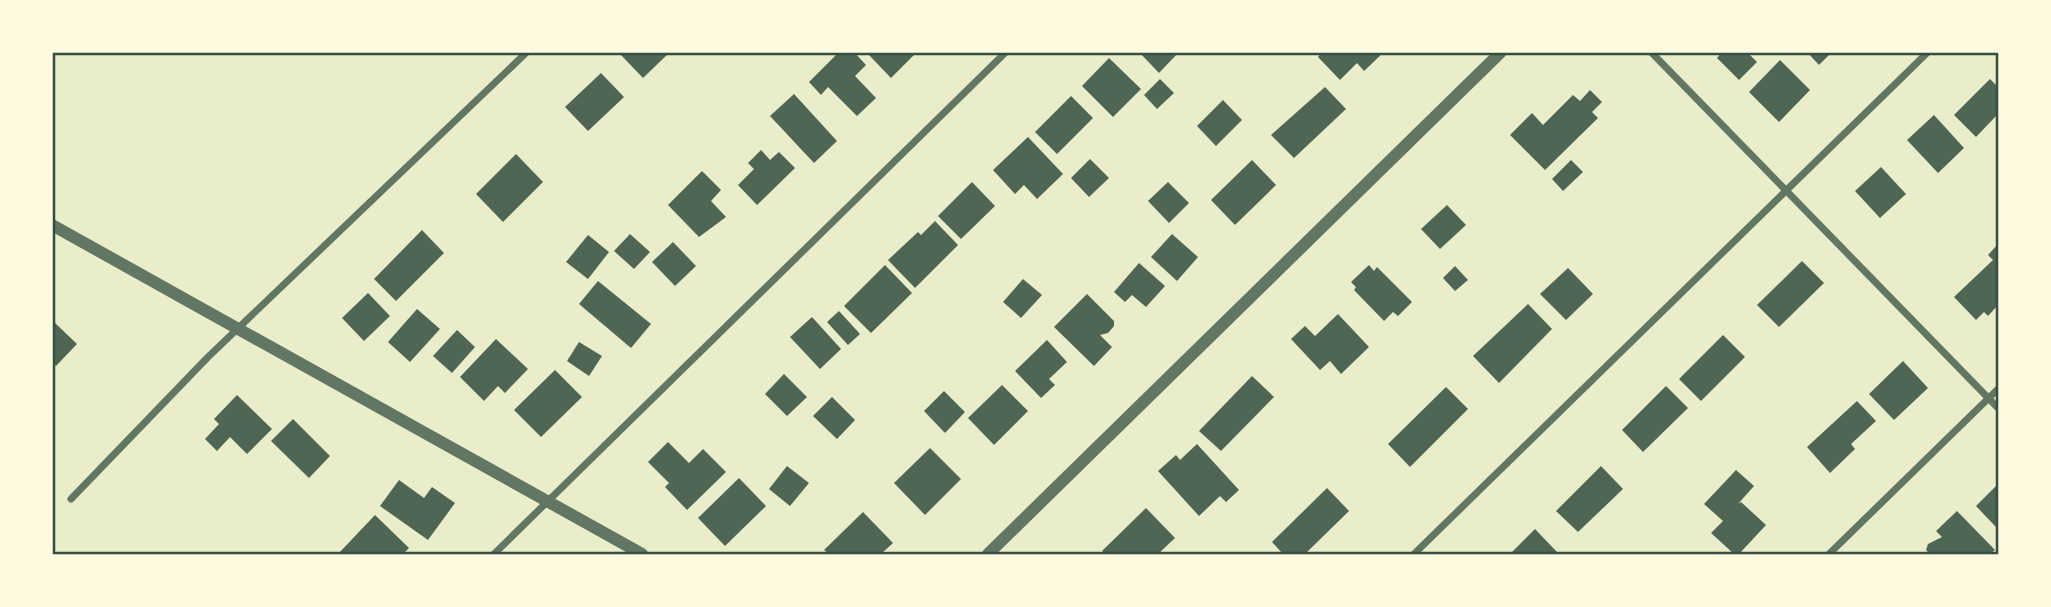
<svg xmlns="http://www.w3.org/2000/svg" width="2051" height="607" font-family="'Sofia Sans Condensed',sans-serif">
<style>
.building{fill:#4f6655}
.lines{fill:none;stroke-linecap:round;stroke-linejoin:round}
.minor{stroke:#617663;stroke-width:7}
.tertiary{stroke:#617663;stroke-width:12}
.neatline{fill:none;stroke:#344e41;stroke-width:2.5}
</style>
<rect width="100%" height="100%" fill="#e9edc9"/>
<g class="building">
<path d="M 622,52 L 670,52 L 643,78 L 620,54 Z"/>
<path d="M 839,52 L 854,52 L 866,65 L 855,76 L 876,98 L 857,116 L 828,87 L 821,95 L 809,82 Z"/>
<path d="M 871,52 L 917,52 L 891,78 L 869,55 Z"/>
<path d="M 1139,52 L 1179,52 L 1159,73 Z"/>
<path d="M 1322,52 L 1384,52 L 1364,71 L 1357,63 L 1340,80 L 1318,57 Z"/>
<path d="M 1722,52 L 1747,52 L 1757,62 L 1739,80 L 1717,58 Z"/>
<path d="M 1807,52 L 1832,52 L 1819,65 Z"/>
<path d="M 1109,58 L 1141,89 L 1113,117 L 1082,86 Z"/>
<path d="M 1780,60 L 1810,90 L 1779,122 L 1749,92 Z"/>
<path d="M 601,73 L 624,97 L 588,131 L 565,107 Z"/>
<path d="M 1160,79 L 1174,93 L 1157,109 L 1144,95 Z"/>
<path d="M 1990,79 L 1998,87 L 1998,114 L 1976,137 L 1954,115 Z"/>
<path d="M 1325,87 L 1346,109 L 1294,158 L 1271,135 Z"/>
<path d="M 1590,90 L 1602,102 L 1592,112 L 1598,118 L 1545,170 L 1510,135 L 1532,113 L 1543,125 L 1573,95 L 1580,101 Z"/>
<path d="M 794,94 L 837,141 L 814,163 L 770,116 Z"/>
<path d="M 1071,96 L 1093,118 L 1057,154 L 1035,132 Z"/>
<path d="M 1223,100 L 1242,120 L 1216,146 L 1197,126 Z"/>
<path d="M 1934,115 L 1964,148 L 1938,173 L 1907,140 Z"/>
<path d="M 1028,137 L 1063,174 L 1037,199 L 1024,185 L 1015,194 L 993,170 Z"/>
<path d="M 761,150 L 770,160 L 779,152 L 795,168 L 757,205 L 738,185 L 754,169 L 748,163 Z"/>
<path d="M 516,154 L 543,182 L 503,222 L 476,194 Z"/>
<path d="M 1090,159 L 1109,178 L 1089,197 L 1071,178 Z"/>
<path d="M 1252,160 L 1276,185 L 1235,225 L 1211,200 Z"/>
<path d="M 1571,160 L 1583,172 L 1563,191 L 1552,179 Z"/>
<path d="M 1881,167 L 1906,194 L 1880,218 L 1855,191 Z"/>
<path d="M 702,171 L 721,190 L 711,201 L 726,217 L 699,237 L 668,205 Z"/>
<path d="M 972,182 L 995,206 L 961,239 L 938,216 Z"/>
<path d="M 1168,182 L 1189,203 L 1169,223 L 1148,201 Z"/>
<path d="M 1447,205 L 1466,225 L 1440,249 L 1421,229 Z"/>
<path d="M 935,221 L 958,245 L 915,288 L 888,260 L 918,232 L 921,235 Z"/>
<path d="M 422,230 L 444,253 L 396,301 L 374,279 Z"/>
<path d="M 630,234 L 650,252 L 634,269 L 614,251 Z"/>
<path d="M 1172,234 L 1198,257 L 1177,281 L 1151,257 Z"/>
<path d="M 588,235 L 609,252 L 588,279 L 566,262 Z"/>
<path d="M 673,242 L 696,266 L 675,286 L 652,262 Z"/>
<path d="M 1998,244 L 1998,305 L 1988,316 L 1984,312 L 1976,320 L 1954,297 L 1993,260 L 1988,255 Z"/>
<path d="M 1802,261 L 1824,283 L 1779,327 L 1757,305 Z"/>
<path d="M 1139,263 L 1165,286 L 1146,307 L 1132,295 L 1125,302 L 1114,292 Z"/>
<path d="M 885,265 L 912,293 L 871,333 L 844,306 Z"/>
<path d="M 1369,265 L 1374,271 L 1377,267 L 1412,302 L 1398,316 L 1393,312 L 1384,321 L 1354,290 L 1356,287 L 1351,282 Z"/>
<path d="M 1455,266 L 1468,280 L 1455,291 L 1443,278 Z"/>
<path d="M 1568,268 L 1593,294 L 1566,320 L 1540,294 Z"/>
<path d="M 1023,279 L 1042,295 L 1021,318 L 1003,302 Z"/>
<path d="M 598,281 L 651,324 L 631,348 L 579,304 Z"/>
<path d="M 368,293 L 390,316 L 364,341 L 342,318 Z"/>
<path d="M 1087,294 L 1114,321 L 1114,326 L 1108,333 L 1100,335 L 1112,347 L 1094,366 L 1054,327 Z"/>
<path d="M 1528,304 L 1552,329 L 1499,383 L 1473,356 Z"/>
<path d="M 417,309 L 440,329 L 410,362 L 388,342 Z"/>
<path d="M 839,311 L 860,334 L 848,345 L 827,322 Z"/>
<path d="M 1338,314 L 1369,347 L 1341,374 L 1330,361 L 1320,370 L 1291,339 L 1305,326 L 1315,336 Z"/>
<path d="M 812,317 L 841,349 L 820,369 L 790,337 Z"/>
<path d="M 54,322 L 77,344 L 56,366 L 52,363 Z"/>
<path d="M 457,330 L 475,347 L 452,373 L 433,356 Z"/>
<path d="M 1723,335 L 1745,357 L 1701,401 L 1679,379 Z"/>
<path d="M 496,339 L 528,369 L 505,393 L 498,386 L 484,401 L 460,377 Z"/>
<path d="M 1047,340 L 1067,362 L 1049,379 L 1055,385 L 1041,398 L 1015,371 Z"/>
<path d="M 579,342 L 602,356 L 589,376 L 567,361 Z"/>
<path d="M 1903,361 L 1928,388 L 1894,420 L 1869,394 Z"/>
<path d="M 555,370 L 582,397 L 541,437 L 514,410 Z"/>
<path d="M 784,374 L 807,397 L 787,416 L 765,394 Z"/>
<path d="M 1252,376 L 1274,397 L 1221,451 L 1199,431 Z"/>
<path d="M 1002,385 L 1028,411 L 994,445 L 968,418 Z"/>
<path d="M 1666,386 L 1688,408 L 1643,452 L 1622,430 Z"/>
<path d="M 1446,387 L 1468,409 L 1410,467 L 1388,444 Z"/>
<path d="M 944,391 L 965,412 L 945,433 L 924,411 Z"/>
<path d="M 237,395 L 272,429 L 247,454 L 230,437 L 217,451 L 205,439 L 219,424 L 214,419 Z"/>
<path d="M 832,397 L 855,420 L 837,439 L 813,416 Z"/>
<path d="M 1857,401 L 1876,421 L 1851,444 L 1855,449 L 1830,473 L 1807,447 Z"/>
<path d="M 293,419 L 330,456 L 309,478 L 271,441 Z"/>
<path d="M 668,442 L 689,463 L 703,449 L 726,472 L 687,510 L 665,487 L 669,483 L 648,462 Z"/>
<path d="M 1197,444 L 1239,490 L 1226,502 L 1220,496 L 1199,516 L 1158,471 L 1176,455 L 1180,460 Z"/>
<path d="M 930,448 L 961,479 L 925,515 L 894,483 Z"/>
<path d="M 787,466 L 809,483 L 790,506 L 769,489 Z"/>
<path d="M 1601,466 L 1623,489 L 1578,532 L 1556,511 Z"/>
<path d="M 1736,470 L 1754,486 L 1738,504 L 1741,502 L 1766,525 L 1739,554 L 1734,554 L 1711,533 L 1723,521 L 1704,504 Z"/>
<path d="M 739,478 L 766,506 L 725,546 L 698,518 Z"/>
<path d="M 399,480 L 424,498 L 432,487 L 455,503 L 428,540 L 380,506 Z"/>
<path d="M 1998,484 L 1998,524 L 1996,527 L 1976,506 Z"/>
<path d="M 1327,488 L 1349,511 L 1305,554 L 1283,554 L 1272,542 Z"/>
<path d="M 1146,508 L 1175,538 L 1158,554 L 1106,554 L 1102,551 Z"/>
<path d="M 1957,511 L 1995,550 L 1990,554 L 1930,554 L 1926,550 L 1928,544 L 1942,537 L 1936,531 Z"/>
<path d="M 863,512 L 893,543 L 881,554 L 829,554 L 824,550 Z"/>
<path d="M 375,515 L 409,548 L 403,554 L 338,554 Z"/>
<path d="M 1535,529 L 1557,552 L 1554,554 L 1510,554 Z"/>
</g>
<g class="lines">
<g class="minor">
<path d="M 1651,52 L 1998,408"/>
<path d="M 71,499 L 208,357 L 527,52"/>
<path d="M 494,554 L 1006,52"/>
<path d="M 1414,554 L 1928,52"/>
<path d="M 1829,554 L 1998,389"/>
</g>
<g class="tertiary">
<path d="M 52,225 L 642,554"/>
<path d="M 988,554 L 1501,52"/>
</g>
</g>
<rect width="2051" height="607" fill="none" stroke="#fefae0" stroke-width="108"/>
<rect x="54" y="54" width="1943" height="499" class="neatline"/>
</svg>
